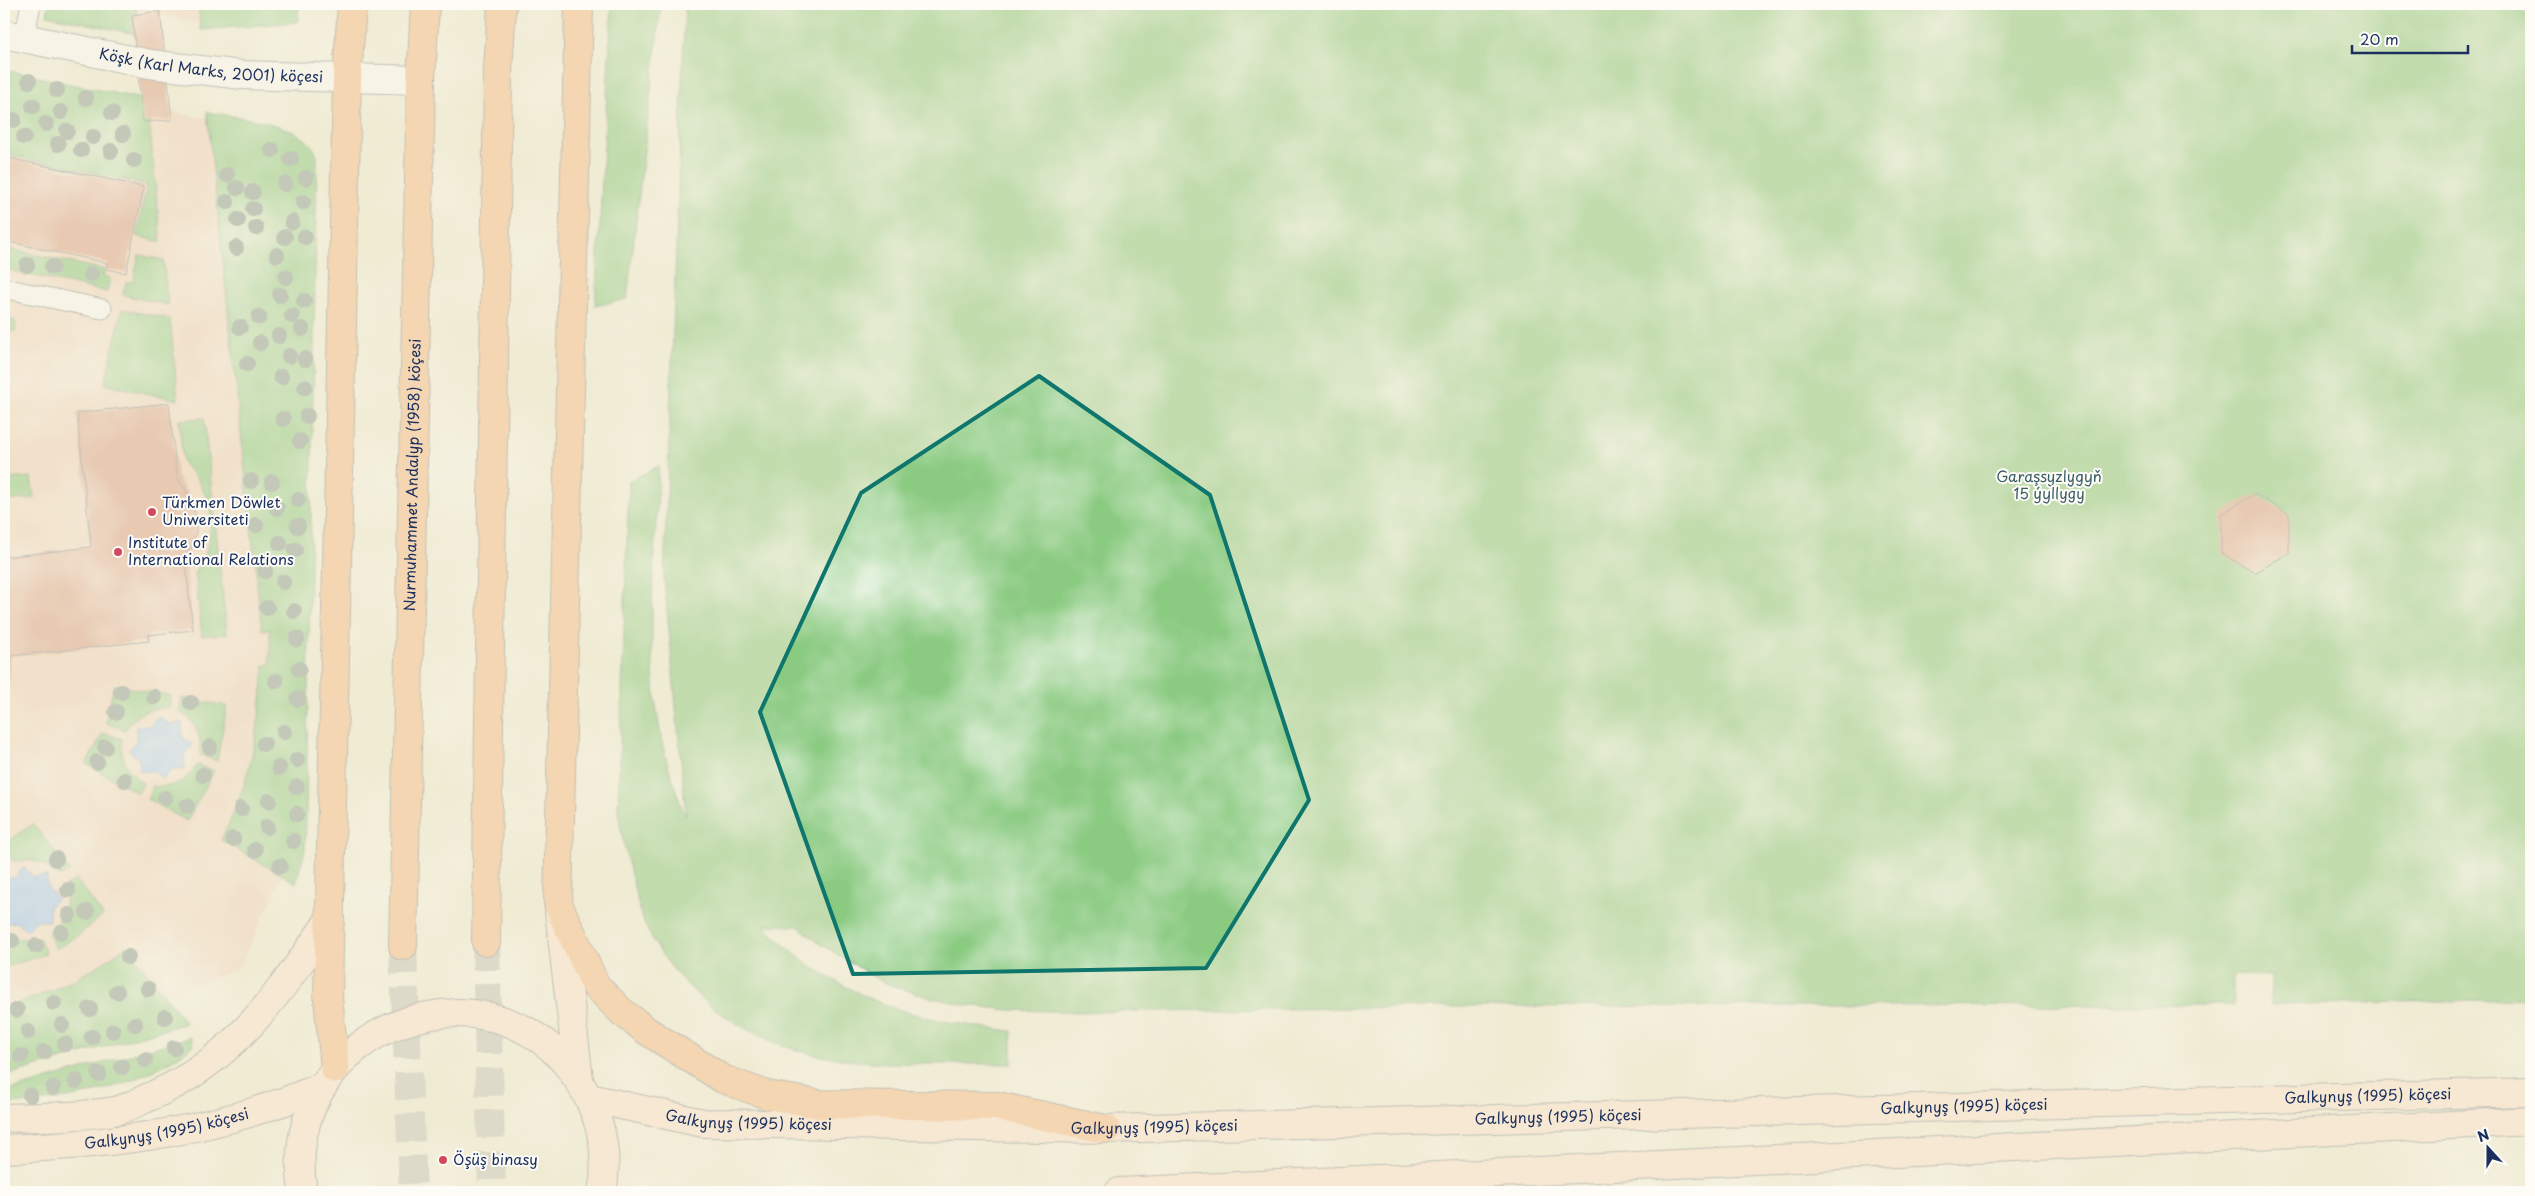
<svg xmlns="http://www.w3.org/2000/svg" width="2535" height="1196" font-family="'Playpen Sans',sans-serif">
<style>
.built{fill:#f2d4be}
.green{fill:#8aca81;stroke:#527c70}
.water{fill:#8abaf6;stroke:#5274aa}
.building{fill:#dea18a}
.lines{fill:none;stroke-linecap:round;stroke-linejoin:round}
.primary-tunnel{stroke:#c5c5bc;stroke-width:28;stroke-dasharray:28 14;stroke-linecap:butt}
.lane-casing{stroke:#868d98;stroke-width:21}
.street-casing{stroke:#868d98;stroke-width:30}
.secondary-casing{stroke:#868d98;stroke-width:30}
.primary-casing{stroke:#868d98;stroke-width:30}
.lane{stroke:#fff;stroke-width:19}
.street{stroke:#fff;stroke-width:28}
.secondary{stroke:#fde4d0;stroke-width:28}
.primary{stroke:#f9bc8a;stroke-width:28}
.tree{fill:#8d9d98}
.marked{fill:none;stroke:#0f766e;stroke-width:4;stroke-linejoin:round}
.poi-dot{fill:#d1495b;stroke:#fdfcf7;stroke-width:2}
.labels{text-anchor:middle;stroke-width:4;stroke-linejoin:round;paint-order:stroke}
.street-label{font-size:15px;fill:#1b2f5e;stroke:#fdfcf7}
.park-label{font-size:15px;fill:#3c5e68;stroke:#fdfcf7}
.poi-label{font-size:15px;fill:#1b2f5e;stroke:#fdfcf7;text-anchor:start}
</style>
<rect width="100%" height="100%" fill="#fdfcf7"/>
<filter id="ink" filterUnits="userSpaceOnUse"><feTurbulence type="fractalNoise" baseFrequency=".02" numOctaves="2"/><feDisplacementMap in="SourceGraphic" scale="10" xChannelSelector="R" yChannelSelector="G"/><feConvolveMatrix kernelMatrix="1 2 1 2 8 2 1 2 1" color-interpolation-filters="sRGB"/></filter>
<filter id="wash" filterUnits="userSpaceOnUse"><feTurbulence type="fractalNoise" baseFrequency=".0096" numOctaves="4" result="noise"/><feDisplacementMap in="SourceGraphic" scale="20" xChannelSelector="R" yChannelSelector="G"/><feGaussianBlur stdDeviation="1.12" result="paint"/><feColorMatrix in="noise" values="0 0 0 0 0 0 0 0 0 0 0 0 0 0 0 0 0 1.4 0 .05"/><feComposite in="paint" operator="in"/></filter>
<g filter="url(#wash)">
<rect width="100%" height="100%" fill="#f0ebd3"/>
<g class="built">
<path d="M 103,4 L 253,4 L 202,24 Z"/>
<path d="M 4,81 L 282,132 L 292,856 L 239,968 L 4,1058 Z"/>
</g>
<g class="green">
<path d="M 49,4 L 136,4 L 140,35 L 47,15 Z"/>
<path d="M 198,4 L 299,4 L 298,22 L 201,30 Z"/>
<path d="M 612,4 L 661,4 L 627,299 L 595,306 Z"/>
<path d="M 685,4 L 2531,4 L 2531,999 L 2271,1005 L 2271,976 L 2233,975 L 2233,1005 L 1425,1007 L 1083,1012 L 1009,1010 L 966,1005 L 924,996 L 882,982 L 816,941 L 798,926 L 764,925 C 795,963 866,1002 914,1014 C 946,1023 979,1027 1012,1031 L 1012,1064 C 954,1063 884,1067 827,1057 C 753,1045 679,996 646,927 C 641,917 639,906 636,895 C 629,866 622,839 618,810 L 629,481 L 659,466 C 655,568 639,686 674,784 C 677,794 681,808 686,815 L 664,578 Z"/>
<path d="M 4,70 L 147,100 L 161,242 L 136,236 L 147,185 L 4,154 Z"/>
<path d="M 207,112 C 237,118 309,122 317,157 L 306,817 L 305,850 L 296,883 L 221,840 C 250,785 260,727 264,665 L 270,665 L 270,629 L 262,630 Z"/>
<path d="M 4,248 L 105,270 L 103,276 L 110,278 L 107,292 L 4,269 Z"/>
<path d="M 139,255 L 163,260 L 168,305 L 123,295 L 126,282 L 133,282 Z"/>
<path d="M 122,309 L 170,319 L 178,400 L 105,384 Z"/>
<path d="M 4,319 L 15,321 L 16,331 L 4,332 Z"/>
<path d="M 204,418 L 227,634 L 202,636 L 195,572 L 206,552 L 210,534 L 211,515 L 206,497 L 198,480 L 183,463 L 179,420 Z"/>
<path d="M 4,455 L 6,479 L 31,477 L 34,498 L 4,501 Z"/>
<path d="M 114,685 L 171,696 L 169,708 C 149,707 136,713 125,730 L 106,723 Z"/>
<path d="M 182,698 L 227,706 L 217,761 L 200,755 C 202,735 196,722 179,711 Z"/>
<path d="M 103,733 L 122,739 C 120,759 127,772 143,783 L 138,793 L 86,764 Z"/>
<path d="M 197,765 L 214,771 L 187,821 L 147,799 L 153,786 C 173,788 186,782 197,765 Z"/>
<path d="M 33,824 L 70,871 L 59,877 C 45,862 33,858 13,862 L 4,844 Z"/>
<path d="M 76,879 L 103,915 L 79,935 L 56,949 L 48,933 C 63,921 68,906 64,887 Z"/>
<path d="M 4,933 L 18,939 L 39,938 L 46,954 L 4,968 Z"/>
<path d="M 126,946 L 186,1023 L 4,1076 L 4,1008 C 49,993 90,975 126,946 Z"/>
<path d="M 191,1037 L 193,1046 C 135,1089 74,1101 4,1104 L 4,1092 Z"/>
</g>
<g class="water">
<path d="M 158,716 L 168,724 L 182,723 L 182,737 L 193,745 L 184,755 L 185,768 L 172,769 L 163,779 L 153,771 L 140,771 L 139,759 L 129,750 L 137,740 L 136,727 L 150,726 Z"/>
<path d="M 24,867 L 34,877 L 47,876 L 48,889 L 58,898 L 49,907 L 49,921 L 36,921 L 27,931 L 17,922 L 5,923 L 4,878 L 15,878 Z"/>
</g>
<g id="blocks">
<g class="building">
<path d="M 160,11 L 172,120 L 143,122 L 132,15 Z"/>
<path d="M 4,157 L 144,187 L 126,273 L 106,269 L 107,263 L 4,241 Z"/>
<path d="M 169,403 L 177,477 L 193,502 L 196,517 L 196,532 L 192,546 L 185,559 L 193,630 L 148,635 L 149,641 L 11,656 L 9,679 L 4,697 L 4,557 L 91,547 L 77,413 Z"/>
<path d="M 2255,494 L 2289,514 L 2289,553 L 2255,573 L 2221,553 L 2221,514 Z"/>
</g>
</g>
</g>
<g filter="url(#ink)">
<use href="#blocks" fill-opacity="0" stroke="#868d98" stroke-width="1"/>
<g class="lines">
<g class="primary-tunnel">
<path d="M 486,942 L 492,1192"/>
<path d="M 403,946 L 413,1192"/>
</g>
<defs>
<g id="lane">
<path d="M 24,38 L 31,4"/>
<path d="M 4,288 L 102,309"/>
</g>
<g id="street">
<path id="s1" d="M 4,34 L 150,64 L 242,75 L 421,80"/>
</g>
<g id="secondary">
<path d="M 559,912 L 579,1079"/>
<path id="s2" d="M 589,1098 L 703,1123 L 1106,1129 L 2531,1092"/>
<path d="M 4,1118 C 40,1117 78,1117 114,1111 C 125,1109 138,1102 149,1097 C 234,1062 280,992 330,919"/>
<path id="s3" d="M 4,1149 C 118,1144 216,1132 323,1086"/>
<path d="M 303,1192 C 275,1025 502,942 584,1090 C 602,1121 609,1157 602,1192"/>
<path d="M 1119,1192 L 2531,1121"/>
</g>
<g id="primary">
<path d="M 579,4 L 558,904 L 596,986 L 622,1012 L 647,1031 L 723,1079 L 767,1095 L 819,1104 L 997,1106 L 1106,1129"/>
<path d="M 486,942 L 498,72 L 502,4"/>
<path id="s4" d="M 403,946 L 421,80 L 425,4"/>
<path d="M 335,1069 L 328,997 L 347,79 L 352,4"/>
</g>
</defs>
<use href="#lane" class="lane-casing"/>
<use href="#street" class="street-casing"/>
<use href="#secondary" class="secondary-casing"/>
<use href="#primary" class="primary-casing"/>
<use href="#lane" class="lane"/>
<use href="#street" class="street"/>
<use href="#secondary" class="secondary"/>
<use href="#primary" class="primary"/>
</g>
<g class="tree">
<circle cx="29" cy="81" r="8"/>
<circle cx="57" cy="90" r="8"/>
<circle cx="86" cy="98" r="8"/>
<circle cx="33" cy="106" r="8"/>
<circle cx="61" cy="112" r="8"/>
<circle cx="112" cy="113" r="8"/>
<circle cx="14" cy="120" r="8"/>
<circle cx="46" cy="124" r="8"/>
<circle cx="67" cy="131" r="8"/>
<circle cx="123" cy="134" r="8"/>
<circle cx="24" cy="137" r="8"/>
<circle cx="93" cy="137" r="8"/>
<circle cx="58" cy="144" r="8"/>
<circle cx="81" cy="150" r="8"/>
<circle cx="272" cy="150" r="8"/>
<circle cx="111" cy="151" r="8"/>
<circle cx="291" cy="159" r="8"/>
<circle cx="134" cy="160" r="8"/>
<circle cx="227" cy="175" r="8"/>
<circle cx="306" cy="178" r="8"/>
<circle cx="285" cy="184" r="8"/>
<circle cx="237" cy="188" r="8"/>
<circle cx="253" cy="192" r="8"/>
<circle cx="227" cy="202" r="8"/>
<circle cx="303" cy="202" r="8"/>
<circle cx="253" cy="209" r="8"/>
<circle cx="238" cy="220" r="8"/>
<circle cx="292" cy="222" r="8"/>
<circle cx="256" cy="228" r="8"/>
<circle cx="285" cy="237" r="8"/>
<circle cx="305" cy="237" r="8"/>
<circle cx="236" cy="248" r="8"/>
<circle cx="277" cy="255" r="8"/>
<circle cx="27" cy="265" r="8"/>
<circle cx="52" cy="267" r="8"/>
<circle cx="91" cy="274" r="8"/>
<circle cx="286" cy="277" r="8"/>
<circle cx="280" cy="295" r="8"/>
<circle cx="304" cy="301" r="8"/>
<circle cx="292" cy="316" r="8"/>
<circle cx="259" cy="317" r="8"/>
<circle cx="240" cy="327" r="8"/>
<circle cx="302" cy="329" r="8"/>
<circle cx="279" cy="336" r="8"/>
<circle cx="260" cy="343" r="8"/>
<circle cx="289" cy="356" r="8"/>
<circle cx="305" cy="359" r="8"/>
<circle cx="247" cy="364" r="8"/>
<circle cx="281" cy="377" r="8"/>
<circle cx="305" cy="387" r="8"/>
<circle cx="307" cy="416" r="8"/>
<circle cx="283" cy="419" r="8"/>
<circle cx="300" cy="441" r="8"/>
<circle cx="251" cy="481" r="8"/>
<circle cx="272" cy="482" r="8"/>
<circle cx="298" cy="500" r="8"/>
<circle cx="277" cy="508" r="8"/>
<circle cx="256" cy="525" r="8"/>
<circle cx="298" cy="526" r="8"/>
<circle cx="280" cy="543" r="8"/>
<circle cx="295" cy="550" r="8"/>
<circle cx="265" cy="571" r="8"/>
<circle cx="283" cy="582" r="8"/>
<circle cx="267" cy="608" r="8"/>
<circle cx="294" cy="611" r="8"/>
<circle cx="297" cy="639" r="8"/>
<circle cx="299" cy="669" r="8"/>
<circle cx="276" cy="681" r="8"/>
<circle cx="121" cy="692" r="8"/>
<circle cx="154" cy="697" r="8"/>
<circle cx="298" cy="699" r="8"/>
<circle cx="191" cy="703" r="8"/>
<circle cx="116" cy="712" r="8"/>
<circle cx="284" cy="732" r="8"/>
<circle cx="264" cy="744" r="8"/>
<circle cx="105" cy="747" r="8"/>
<circle cx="210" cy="747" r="8"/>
<circle cx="297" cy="760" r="8"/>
<circle cx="97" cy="762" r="8"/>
<circle cx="279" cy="768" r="8"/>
<circle cx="203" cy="775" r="8"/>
<circle cx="125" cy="780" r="8"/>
<circle cx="297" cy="787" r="8"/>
<circle cx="165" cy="798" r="8"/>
<circle cx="269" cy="801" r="8"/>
<circle cx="187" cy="806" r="8"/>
<circle cx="241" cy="809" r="8"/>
<circle cx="297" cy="814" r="8"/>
<circle cx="267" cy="827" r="8"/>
<circle cx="233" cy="839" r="8"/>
<circle cx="293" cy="841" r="8"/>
<circle cx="255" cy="850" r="8"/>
<circle cx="56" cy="859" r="8"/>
<circle cx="280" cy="866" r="8"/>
<circle cx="68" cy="890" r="8"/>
<circle cx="87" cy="912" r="8"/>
<circle cx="69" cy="915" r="8"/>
<circle cx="61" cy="932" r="8"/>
<circle cx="12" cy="941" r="8"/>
<circle cx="36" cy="946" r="8"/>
<circle cx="128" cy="957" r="8"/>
<circle cx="148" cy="989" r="8"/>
<circle cx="117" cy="992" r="8"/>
<circle cx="54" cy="1003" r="8"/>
<circle cx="90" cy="1009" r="8"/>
<circle cx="17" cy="1010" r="8"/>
<circle cx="165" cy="1017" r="8"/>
<circle cx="135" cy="1024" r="8"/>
<circle cx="62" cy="1025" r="8"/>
<circle cx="113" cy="1031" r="8"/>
<circle cx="28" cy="1032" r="8"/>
<circle cx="92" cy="1037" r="8"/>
<circle cx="65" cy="1044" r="8"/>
<circle cx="174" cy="1048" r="8"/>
<circle cx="44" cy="1052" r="8"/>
<circle cx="21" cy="1056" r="8"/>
<circle cx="145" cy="1060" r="8"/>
<circle cx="122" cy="1067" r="8"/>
<circle cx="99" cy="1074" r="8"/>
<circle cx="76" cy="1081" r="8"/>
<circle cx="53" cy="1088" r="8"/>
<circle cx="30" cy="1095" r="8"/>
</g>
</g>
<path d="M0 0H2535V1196H0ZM 1039,376 L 1210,495 L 1309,800 L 1206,968 L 853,974 L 760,712 L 861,493 Z" fill="#f0ebd3" fill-opacity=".55" fill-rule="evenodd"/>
<path class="marked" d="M 1039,376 L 1210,495 L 1309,800 L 1206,968 L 853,974 L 760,712 L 861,493 Z"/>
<g class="poi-dot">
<circle cx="152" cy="512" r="5"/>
<circle cx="118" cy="552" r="5"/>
<circle cx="443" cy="1160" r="5"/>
</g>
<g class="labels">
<g class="street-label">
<text dy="5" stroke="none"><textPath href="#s1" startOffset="210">Köşk (Karl Marks, 2001) köçesi</textPath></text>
<text dy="5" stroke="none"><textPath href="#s4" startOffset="471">Nurmuhammet Andalyp (1958) köçesi</textPath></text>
<text dy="5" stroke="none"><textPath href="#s2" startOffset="1782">Galkynyş (1995) köçesi</textPath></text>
<text dy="5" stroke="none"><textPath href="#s2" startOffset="1378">Galkynyş (1995) köçesi</textPath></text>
<text dy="5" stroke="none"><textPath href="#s2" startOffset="972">Galkynyş (1995) köçesi</textPath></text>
<text dy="5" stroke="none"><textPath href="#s2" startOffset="162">Galkynyş (1995) köçesi</textPath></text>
<text dy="5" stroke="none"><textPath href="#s2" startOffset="568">Galkynyş (1995) köçesi</textPath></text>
<text dy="5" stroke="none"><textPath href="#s3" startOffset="164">Galkynyş (1995) köçesi</textPath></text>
</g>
<g class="park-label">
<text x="2049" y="482">Garaşsyzlygyň<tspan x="2049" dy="17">15 ýyllygy</tspan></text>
</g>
<g class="poi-label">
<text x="162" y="508">Türkmen Döwlet<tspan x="162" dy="17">Uniwersiteti</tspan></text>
<text x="128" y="548">Institute of<tspan x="128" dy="17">International Relations</tspan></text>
<text x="453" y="1165">Öşüş binasy</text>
</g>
</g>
<rect width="2535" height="1196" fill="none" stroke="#fdfcf7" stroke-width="20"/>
<g transform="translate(2488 1148) rotate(339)" stroke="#fdfcf7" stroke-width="4" paint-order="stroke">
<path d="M0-4L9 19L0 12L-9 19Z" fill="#1b2f5e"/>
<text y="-8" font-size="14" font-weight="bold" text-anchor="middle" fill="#1b2f5e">N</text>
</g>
<path d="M2352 45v8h116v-8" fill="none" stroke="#1b2f5e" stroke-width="2.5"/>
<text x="2360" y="45" font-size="15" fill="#1b2f5e" stroke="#fdfcf7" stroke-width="4" paint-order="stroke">20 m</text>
</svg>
